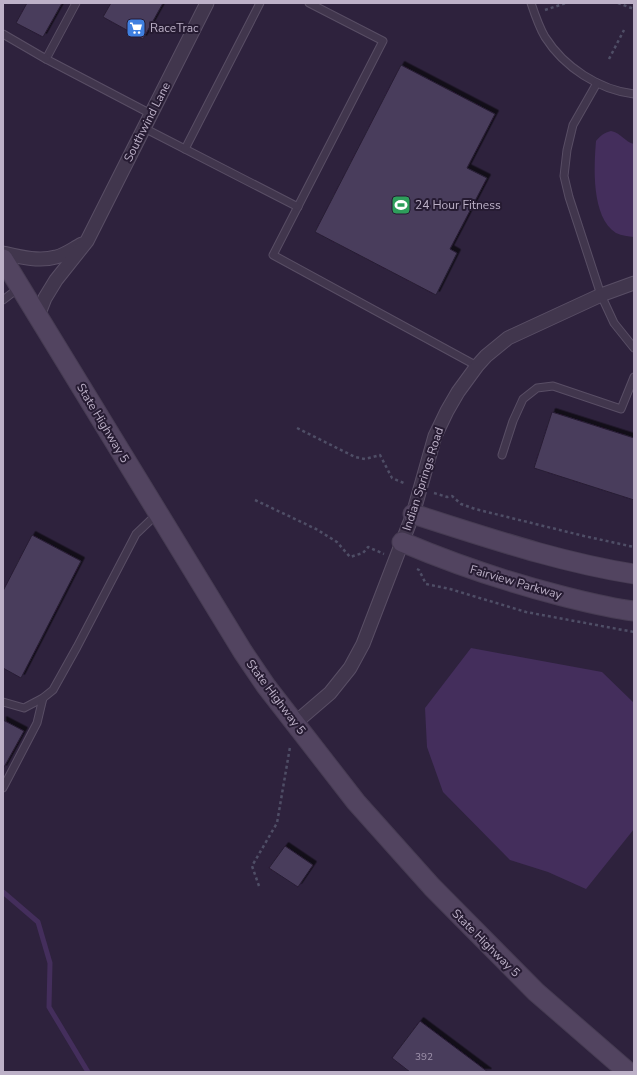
<svg xmlns="http://www.w3.org/2000/svg" width="637" height="1075" font-family="'Nunito Sans',sans-serif">
<style>
.water{fill:#442e5c}
.lines{fill:none;stroke-linecap:round;stroke-linejoin:round}
.stream{stroke:#442e5c;stroke-width:5}
.building{fill:#493c5b;stroke:#281d34;filter:url(#shadow)}
.lane-casing{stroke:#594e65;stroke-width:9}
.street-casing{stroke:#594e65;stroke-width:15}
.secondary-casing{stroke:#473c53;stroke-width:21}
.path{stroke:#4f4e66;stroke-width:2.5;stroke-dasharray:3 3;stroke-linecap:butt}
.lane{stroke:#41364d;stroke-width:7}
.street{stroke:#41364d;stroke-width:13}
.secondary{stroke:#524460;stroke-width:19}
.labels{text-anchor:middle;stroke-width:4;stroke-linejoin:round;paint-order:stroke}
.number-label{font-size:10px;fill:#a094ad}
.poi-label{font-size:12px;fill:#bdb1c8;stroke:#261b32;text-anchor:start}
.street-label{font-size:12px;fill:#bdb1c8;stroke:#261b32}
</style>
<defs>
<filter id="shadow"><feDropShadow dx="3.5" dy="-3.5" stdDeviation="0" flood-color="#0009"/></filter>
</defs>
<rect width="100%" height="100%" fill="#2e223d"/>
<g class="water">
<path d="M 611,131 C 621,133 625,142 634,144 L 634,237 C 628,236 622,236 616,233 C 591,217 594,166 596,141 C 601,135 604,133 611,131 Z"/>
<path d="M 471,648 L 602,672 L 634,703 L 634,829 L 586,889 L 548,872 L 510,860 L 443,792 L 427,747 L 425,708 Z"/>
</g>
<g class="lines">
<path class="stream" d="M 3,892 L 38,922 L 50,963 L 49,1007 L 88,1072"/>
</g>
<g class="building">
<path d="M 27,3 L 62,3 L 43,37 L 16,23 Z"/>
<path d="M 111,3 L 163,3 L 143,39 L 103,17 Z"/>
<path d="M 401,65 L 495,114 L 467,168 L 487,178 L 450,249 L 457,253 L 436,295 L 315,232 Z"/>
<path d="M 552,412 L 634,438 L 634,500 L 534,468 Z"/>
<path d="M 32,535 L 81,561 L 21,678 L 3,668 L 3,591 Z"/>
<path d="M 3,720 L 24,731 L 3,769 Z"/>
<path d="M 285,846 L 313,865 L 298,887 L 269,868 Z"/>
<path d="M 420,1021 L 488,1072 L 410,1072 L 392,1058 Z"/>
</g>
<g class="lines">
<defs>
<g id="lane">
<path d="M 76,3 L 46,59 L 151,114"/>
<path d="M 309,3 L 383,41 L 273,255 L 477,366"/>
<path d="M 531,3 C 535,15 539,27 545,37 C 564,67 599,90 634,94"/>
<path d="M 3,34 L 46,59"/>
<path d="M 597,83 L 573,125 L 567,150 L 564,176 L 569,197 L 601,295 L 614,323 L 634,348"/>
<path d="M 144,128 L 298,207"/>
<path d="M 185,149 L 260,3"/>
<path d="M 3,300 L 20,287"/>
<path d="M 502,455 L 513,421 L 523,399 L 537,388 L 553,386 L 621,409 L 634,377"/>
<path d="M 3,702 L 24,708 L 43,698 L 53,690 L 77,647 L 136,534 L 158,513"/>
<path d="M 3,788 L 37,723 L 43,698"/>
</g>
<g id="street">
<path d="M 3,253 C 20,257 39,262 56,257 C 65,255 74,248 82,244"/>
<path d="M 38,316 L 45,298 L 56,280 L 87,241 L 207,3"/>
<path d="M 295,723 L 330,693 L 350,668 L 363,644 L 413,514 L 435,436 L 447,411 L 458,392 L 477,366 L 486,356 L 508,338 L 601,295 L 634,283"/>
</g>
<g id="secondary">
<path d="M 3,259 L 243,652 L 266,686 L 356,802 L 432,887 L 536,992 L 628,1072"/>
<path d="M 413,514 C 486,537 558,562 634,574"/>
<path d="M 402,542 C 454,564 507,582 562,596 C 586,602 609,608 634,611"/>
</g>
</defs>
<use href="#lane" class="lane-casing"/>
<use href="#street" class="street-casing"/>
<use href="#secondary" class="secondary-casing"/>
<g class="path">
<path d="M 618,3 L 634,9"/>
<path d="M 545,10 L 566,3"/>
<path d="M 609,59 L 624,30"/>
<path d="M 297,428 L 355,457 L 365,459 L 380,455 L 392,478 L 406,484"/>
<path d="M 434,493 L 447,497 L 452,496 L 461,504 L 475,509 L 584,536 L 634,547"/>
<path d="M 255,500 L 316,529 L 337,542 L 350,557 L 363,553 L 368,547 L 384,554"/>
<path d="M 417,569 L 419,570 L 426,584 L 450,589 L 526,612 L 634,632"/>
<path d="M 259,886 L 252,866 L 277,823 L 290,747"/>
</g>
<use href="#lane" class="lane"/>
<use href="#street" class="street"/>
<use href="#secondary" class="secondary"/>
</g>
<defs>
<symbol id="supermarket-square" viewBox="-11 -11 22 22"><rect x="-9" y="-9" width="18" height="18" rx="4" fill="#3f7fe0" stroke="#261b32"/><path d="M-6-5.5h2.5l.6 2H6L4.5 2H-2.5L-4.4-4H-6ZM-1.5 3.2a1.3 1.3 0 1 0 .1 0ZM3 3.2a1.3 1.3 0 1 0 .1 0Z" fill="#fff"/></symbol>
<symbol id="stadium-square" viewBox="-11 -11 22 22"><rect x="-9" y="-9" width="18" height="18" rx="4" fill="#2e9e5b" stroke="#261b32"/><path d="M0-5a6.5 5 0 1 0 0 10a6.5 5 0 1 0 0-10ZM-3.5-1.8h7v3.6h-7Z" fill="#fff"/></symbol>
</defs>
<g fill-rule="evenodd">
<use href="#supermarket-square" x="125" y="17" width="22" height="22"/>
<use href="#stadium-square" x="390" y="194" width="22" height="22"/>
</g>
<g class="labels">
<g class="number-label">
<text x="424" y="1060">392</text>
</g>
<g class="poi-label">
<text x="150" y="32">RaceTrac</text>
<text x="415" y="209">24 Hour Fitness</text>
</g>
<g class="street-label">
<text transform="translate(147 122) rotate(-63)" y="4">Southwind Lane</text>
<text transform="translate(103 423) rotate(59)" y="4">State Highway 5</text>
<text transform="translate(423 479) rotate(-72)" y="4">Indian Springs Road</text>
<text transform="translate(516 582) rotate(16)" y="4">Fairview Parkway</text>
<text transform="translate(276 697) rotate(53)" y="4">State Highway 5</text>
<text transform="translate(486 943) rotate(45)" y="4">State Highway 5</text>
</g>
</g>
<rect width="637" height="1075" fill="none" stroke="#bdb1c8" stroke-width="8"/>
</svg>
